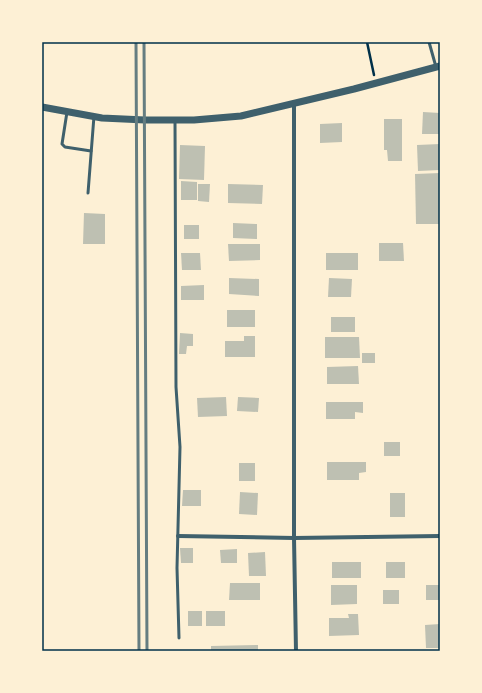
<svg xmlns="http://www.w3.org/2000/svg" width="482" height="693" font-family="Overpass,sans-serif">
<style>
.building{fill:#bec0b2}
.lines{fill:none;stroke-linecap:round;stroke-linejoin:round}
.path{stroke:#003049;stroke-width:2.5}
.service{stroke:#3f606c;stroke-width:3}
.minor{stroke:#3f606c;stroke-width:4}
.tertiary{stroke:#3f606c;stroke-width:7}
.rail{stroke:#657d81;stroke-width:3}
.neatline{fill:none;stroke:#003049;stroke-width:1.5}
</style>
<rect width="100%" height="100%" fill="#fdf0d5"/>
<g class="building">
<path d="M 423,112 L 440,113 L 439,134 L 422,134 Z"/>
<path d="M 384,119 L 402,119 L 402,161 L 388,161 L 387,150 L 384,150 Z"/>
<path d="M 342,123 L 342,142 L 320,143 L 320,124 Z"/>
<path d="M 440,144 L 440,170 L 418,171 L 417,145 Z"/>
<path d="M 180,145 L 205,146 L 204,180 L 179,179 Z"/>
<path d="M 440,173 L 440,224 L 416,224 L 415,174 Z"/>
<path d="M 181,181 L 197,182 L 197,200 L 181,200 Z"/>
<path d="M 198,184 L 210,184 L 209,202 L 198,201 Z"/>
<path d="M 228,184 L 263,185 L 262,204 L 228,203 Z"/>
<path d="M 84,213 L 105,214 L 105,244 L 83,244 Z"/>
<path d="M 233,223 L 257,224 L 257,239 L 233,238 Z"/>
<rect x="184" y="225" width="15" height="14"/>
<path d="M 379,243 L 403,243 L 404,261 L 379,261 Z"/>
<path d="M 228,244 L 260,244 L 260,260 L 229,261 Z"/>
<path d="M 181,253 L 200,253 L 201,270 L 182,270 Z"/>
<rect x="326" y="253" width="32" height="17"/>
<path d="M 229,278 L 259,279 L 259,296 L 229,294 Z"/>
<path d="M 329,278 L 352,279 L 351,297 L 328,297 Z"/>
<path d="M 204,285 L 204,300 L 181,300 L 181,286 Z"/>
<rect x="227" y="310" width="28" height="17"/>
<rect x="331" y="317" width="24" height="15"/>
<path d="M 180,333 L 193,334 L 193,346 L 187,346 L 186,354 L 179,354 Z"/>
<path d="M 244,336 L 255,336 L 255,357 L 225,357 L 225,341 L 244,341 Z"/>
<path d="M 325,337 L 359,337 L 360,358 L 325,358 Z"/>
<rect x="362" y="353" width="13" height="10"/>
<path d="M 358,366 L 359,384 L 327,384 L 327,367 Z"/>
<path d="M 226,397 L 227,416 L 198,417 L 197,398 Z"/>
<path d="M 238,397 L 259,398 L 258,412 L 237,411 Z"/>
<path d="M 326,402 L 363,402 L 363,413 L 355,412 L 355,419 L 326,419 Z"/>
<rect x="384" y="442" width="16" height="14"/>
<path d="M 327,462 L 366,462 L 366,472 L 359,473 L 359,480 L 327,480 Z"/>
<rect x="239" y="463" width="16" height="18"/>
<path d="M 183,490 L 201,490 L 201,506 L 182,506 Z"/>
<path d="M 240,492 L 258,493 L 257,515 L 239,514 Z"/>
<rect x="390" y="493" width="15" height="24"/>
<path d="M 180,548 L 193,548 L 193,563 L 181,563 Z"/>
<path d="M 237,549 L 237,563 L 221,563 L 220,550 Z"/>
<path d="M 265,552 L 266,576 L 249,576 L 248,553 Z"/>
<rect x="332" y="562" width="29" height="16"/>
<rect x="386" y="562" width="19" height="16"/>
<path d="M 230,583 L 260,583 L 260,600 L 229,600 Z"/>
<path d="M 331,585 L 357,585 L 357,604 L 331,605 Z"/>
<rect x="426" y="585" width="14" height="15"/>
<rect x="383" y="590" width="16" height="14"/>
<rect x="188" y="611" width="14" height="15"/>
<rect x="206" y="611" width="19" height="15"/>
<path d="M 348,614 L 358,614 L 359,635 L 329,636 L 329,618 L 349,618 Z"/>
<path d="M 440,624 L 440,648 L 426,648 L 425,625 Z"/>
<path d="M 258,645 L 258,651 L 211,651 L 211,646 Z"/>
</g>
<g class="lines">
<path class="path" d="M 367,42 L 374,75"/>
<g class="service">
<path d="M 429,42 L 436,67"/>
<path d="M 67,112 L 62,144 L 65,147 L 91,151"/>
<path d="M 175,120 L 176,387 L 180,447 L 177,568 L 179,638"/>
<path d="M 88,193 L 94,116"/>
</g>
<g class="minor">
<path d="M 294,104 L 294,538 L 296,651"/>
<path d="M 178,536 L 294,538 L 440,536"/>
</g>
<path class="tertiary" d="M 42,107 L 102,118 L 145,120 L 194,120 L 241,116 L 354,89 L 440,66"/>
<g class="rail">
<path d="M 136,42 L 139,651"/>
<path d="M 144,42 L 147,651"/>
</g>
</g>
<rect width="482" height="693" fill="none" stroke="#fdf0d5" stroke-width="86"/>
<rect x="43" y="43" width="396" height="607" class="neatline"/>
</svg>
